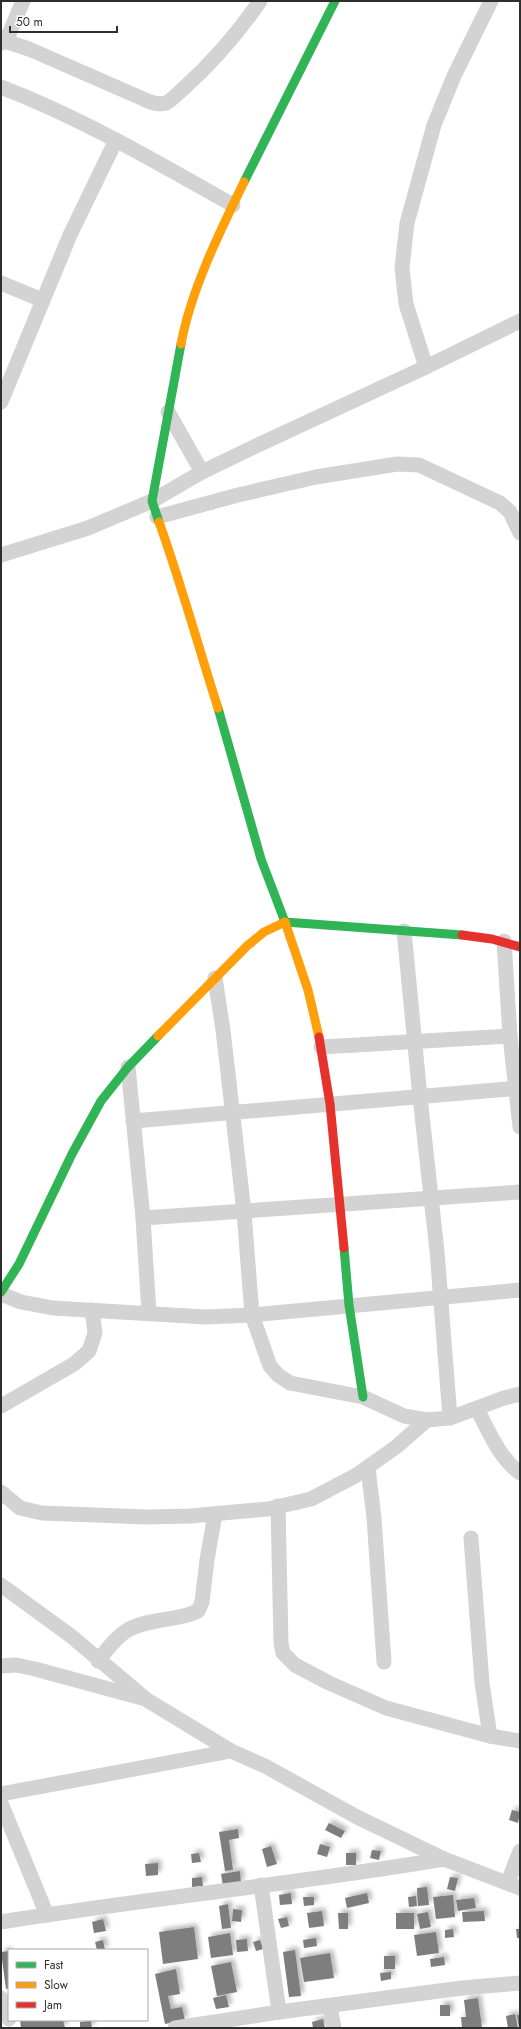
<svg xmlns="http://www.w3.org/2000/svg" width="521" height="2029" font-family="Jost,sans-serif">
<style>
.building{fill:#7e7e7e;filter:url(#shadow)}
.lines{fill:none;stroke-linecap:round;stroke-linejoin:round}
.street{stroke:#d3d3d3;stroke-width:15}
.fast{stroke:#30b455;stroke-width:9}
.slow{stroke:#ff9f0a;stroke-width:9}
.jam{stroke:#e5322d;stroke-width:9}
</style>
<defs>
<filter id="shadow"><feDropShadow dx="3.5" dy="-3.5" stdDeviation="2" flood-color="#0004"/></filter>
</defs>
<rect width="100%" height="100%" fill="#fff"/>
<g class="building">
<path d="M 512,1810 L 520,1812 L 518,1823 L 509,1820 Z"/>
<path d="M 329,1823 L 345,1831 L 341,1838 L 325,1830 Z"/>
<path d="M 238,1829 L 239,1838 L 229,1840 L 233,1870 L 225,1871 L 219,1832 Z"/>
<path d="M 320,1844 L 330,1847 L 327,1857 L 317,1854 Z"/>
<path d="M 271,1846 L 277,1864 L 267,1867 L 262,1849 Z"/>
<path d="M 372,1850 L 381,1851 L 379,1860 L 370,1858 Z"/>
<path d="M 199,1853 L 201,1862 L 192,1863 L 191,1854 Z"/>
<rect x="346" y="1853" width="10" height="12"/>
<path d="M 158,1863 L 158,1875 L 146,1876 L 145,1864 Z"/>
<path d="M 240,1871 L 241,1883 L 223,1886 L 221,1874 Z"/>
<path d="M 202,1877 L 203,1886 L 192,1887 L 192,1878 Z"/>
<path d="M 450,1877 L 458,1878 L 455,1891 L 447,1889 Z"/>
<path d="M 427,1887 L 429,1905 L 418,1906 L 417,1888 Z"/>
<path d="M 291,1893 L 292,1904 L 280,1905 L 279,1895 Z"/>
<path d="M 367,1893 L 369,1903 L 347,1908 L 345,1898 Z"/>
<path d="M 453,1895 L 455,1917 L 436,1919 L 433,1897 Z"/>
<path d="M 416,1896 L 417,1906 L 409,1907 L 408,1897 Z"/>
<path d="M 303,1897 L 314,1897 L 314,1905 L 304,1906 Z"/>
<path d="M 474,1898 L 476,1908 L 458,1911 L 456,1900 Z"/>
<path d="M 228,1904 L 231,1928 L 222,1929 L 219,1906 Z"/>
<path d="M 233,1909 L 242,1910 L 241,1922 L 232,1921 Z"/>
<path d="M 322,1911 L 324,1926 L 309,1928 L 307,1913 Z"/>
<path d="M 484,1911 L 485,1921 L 463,1922 L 462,1912 Z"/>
<path d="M 428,1912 L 431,1927 L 420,1929 L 417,1914 Z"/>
<path d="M 338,1913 L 348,1913 L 348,1929 L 339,1929 Z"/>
<rect x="396" y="1913" width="18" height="16"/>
<path d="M 287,1917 L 289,1926 L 281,1928 L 278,1919 Z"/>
<path d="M 103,1919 L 106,1931 L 94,1933 L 92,1922 Z"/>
<path d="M 194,1927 L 198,1959 L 163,1964 L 159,1932 Z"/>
<path d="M 453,1929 L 454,1937 L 445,1938 L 445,1930 Z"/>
<path d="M 516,1929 L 520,1929 L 520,1938 L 517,1938 Z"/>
<path d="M 436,1932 L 439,1953 L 417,1956 L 414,1935 Z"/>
<path d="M 230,1933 L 233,1955 L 211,1958 L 208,1937 Z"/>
<path d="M 316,1938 L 317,1946 L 304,1948 L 303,1940 Z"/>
<path d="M 247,1939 L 248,1951 L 237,1952 L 236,1940 Z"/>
<path d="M 103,1940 L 105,1950 L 97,1950 L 95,1942 Z"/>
<path d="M 260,1940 L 263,1949 L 256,1951 L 253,1942 Z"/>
<path d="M 295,1950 L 301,1996 L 289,1997 L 283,1952 Z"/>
<path d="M 9,1951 L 9,1988 L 6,1989 L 1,1952 Z"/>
<path d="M 330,1953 L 334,1978 L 304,1982 L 300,1958 Z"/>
<rect x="384" y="1956" width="11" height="13"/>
<path d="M 444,1957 L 445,1965 L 431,1967 L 430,1959 Z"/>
<path d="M 231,1962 L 237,1992 L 217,1996 L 211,1966 Z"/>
<path d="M 176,1969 L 180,1994 L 168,1996 L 171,2009 L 182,2007 L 185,2020 L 165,2024 L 155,1974 Z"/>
<path d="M 391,1972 L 391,1979 L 381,1981 L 380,1973 Z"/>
<path d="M 226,1995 L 229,2007 L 216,2009 L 213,1998 Z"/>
<path d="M 478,1998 L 482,2028 L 462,2028 L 461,2017 L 466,2017 L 464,2000 Z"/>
<rect x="440" y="2005" width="10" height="11"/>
<path d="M 515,2014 L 518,2028 L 508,2028 L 506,2016 Z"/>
<path d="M 517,2015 L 520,2015 L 520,2028 L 519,2028 Z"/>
<path d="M 323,2019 L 325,2028 L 313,2028 L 312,2022 Z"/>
<path d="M 20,2020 L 63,2020 L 65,2028 L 21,2028 Z"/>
<path d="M 91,2021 L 92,2028 L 80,2028 L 80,2022 Z"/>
</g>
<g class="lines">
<g class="street">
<path d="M 1,40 L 29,49 L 148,101 C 153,103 160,105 166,103 C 172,100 178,93 183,89 C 212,63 238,33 260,1"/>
<path d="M 1,43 L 6,41 L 23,1"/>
<path d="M 1,87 C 82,118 158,163 233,205"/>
<path d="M 1,283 L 42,300"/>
<path d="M 426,367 L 406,304 L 402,268 L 407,223 L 434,125 L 454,76 L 491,1"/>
<path d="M 1,402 L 70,235 L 116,140"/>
<path d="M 168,412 L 202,472"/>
<path d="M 157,517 L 238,495 L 316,477 L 397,464 L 419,465 L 500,503 L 510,512 L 520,533"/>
<path d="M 1,555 L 88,528 L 152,501 L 202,472 L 258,445 L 426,367 L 520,321"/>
<path d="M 404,931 L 420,1097 L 437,1251 L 450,1418"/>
<path d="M 504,941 L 510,1036 L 520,1127"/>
<path d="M 215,978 L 223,1030 L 244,1212 L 252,1315 L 270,1366 L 278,1375 L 290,1383 L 363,1397 L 404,1416 L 427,1420 L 450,1418 L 504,1398 L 520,1394"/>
<path d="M 321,1047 L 510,1036"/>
<path d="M 128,1067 L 143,1218 L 149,1313"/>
<path d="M 133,1121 L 520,1088"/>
<path d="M 143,1218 L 520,1192"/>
<path d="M 1,1294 L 21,1302 L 53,1308 L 205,1317 L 252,1315 L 520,1290"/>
<path d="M 1,1406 L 74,1364 L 89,1351 L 95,1333 L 92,1310"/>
<path d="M 477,1409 C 489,1431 499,1458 520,1473"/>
<path d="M 368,1468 L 374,1518 L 384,1662"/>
<path d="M 1,1492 L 20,1508 L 42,1513 L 147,1517 L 190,1516 L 268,1509 L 311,1499 L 355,1476 L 396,1447 L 427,1420"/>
<path d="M 278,1506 L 281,1643 L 283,1653 L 295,1665 L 329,1683 L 386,1708 L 490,1736 L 520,1741"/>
<path d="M 471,1538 L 482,1683 L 490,1736"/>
<path d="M 1,1585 L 71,1636 L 147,1700 L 231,1751 L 265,1766 L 357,1817 L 444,1859 L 520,1888"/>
<path d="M 98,1661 C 122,1629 129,1625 168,1619 C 179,1617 188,1616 198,1611 L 202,1602 L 207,1560 L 215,1514"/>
<path d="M 1,1666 L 16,1665 L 35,1669 L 142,1698"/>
<path d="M 1,1794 L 231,1751"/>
<path d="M 1,1803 L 47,1915"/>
<path d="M 508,1882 L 520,1851"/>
<path d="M 261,1885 L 279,2012"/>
<path d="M 1,1922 C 148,1898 297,1884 444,1859"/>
<path d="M 1,1998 L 9,2019"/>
<path d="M 330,2007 L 334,2028"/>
<path d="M 175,2028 L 279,2012 L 462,1988 L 520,1983"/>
</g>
<g class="fast">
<path d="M 244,182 L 335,1"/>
<path d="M 159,522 L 152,501 L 181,344"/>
<path d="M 218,708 L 261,859 L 285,922 L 462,935"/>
<path d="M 344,1248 L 349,1305 L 363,1397"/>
<path d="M 1,1292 L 19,1264 L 72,1154 L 101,1101 L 128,1067 L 158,1036"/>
</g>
<g class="slow">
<path d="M 181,344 C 191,290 220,231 244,182"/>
<path d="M 159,522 C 181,583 198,646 218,708"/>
<path d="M 158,1036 L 247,946 L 264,932 L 285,922 L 308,990 L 319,1037"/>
</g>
<g class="jam">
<path d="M 462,935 L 492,939 L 520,947"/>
<path d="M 319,1037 L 330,1104 L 344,1248"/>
</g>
</g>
<rect width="521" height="2029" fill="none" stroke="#2e2e2e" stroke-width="4"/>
<rect x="8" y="1949" width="140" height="72" fill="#ffffff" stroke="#ababab"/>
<rect x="16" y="1962" width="20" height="6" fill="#30b455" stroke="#ababab"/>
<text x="44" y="1969" font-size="12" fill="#2e2e2e">Fast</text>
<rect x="16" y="1982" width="20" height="6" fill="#ff9f0a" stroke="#ababab"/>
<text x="44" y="1989" font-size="12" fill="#2e2e2e">Slow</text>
<rect x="16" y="2002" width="20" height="6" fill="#e5322d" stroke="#ababab"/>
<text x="44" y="2009" font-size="12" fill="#2e2e2e">Jam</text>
<path d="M10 26v6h107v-6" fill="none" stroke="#2e2e2e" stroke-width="2"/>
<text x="16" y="26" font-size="12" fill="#2e2e2e" stroke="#ffffff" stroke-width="3" paint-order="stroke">50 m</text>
</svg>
